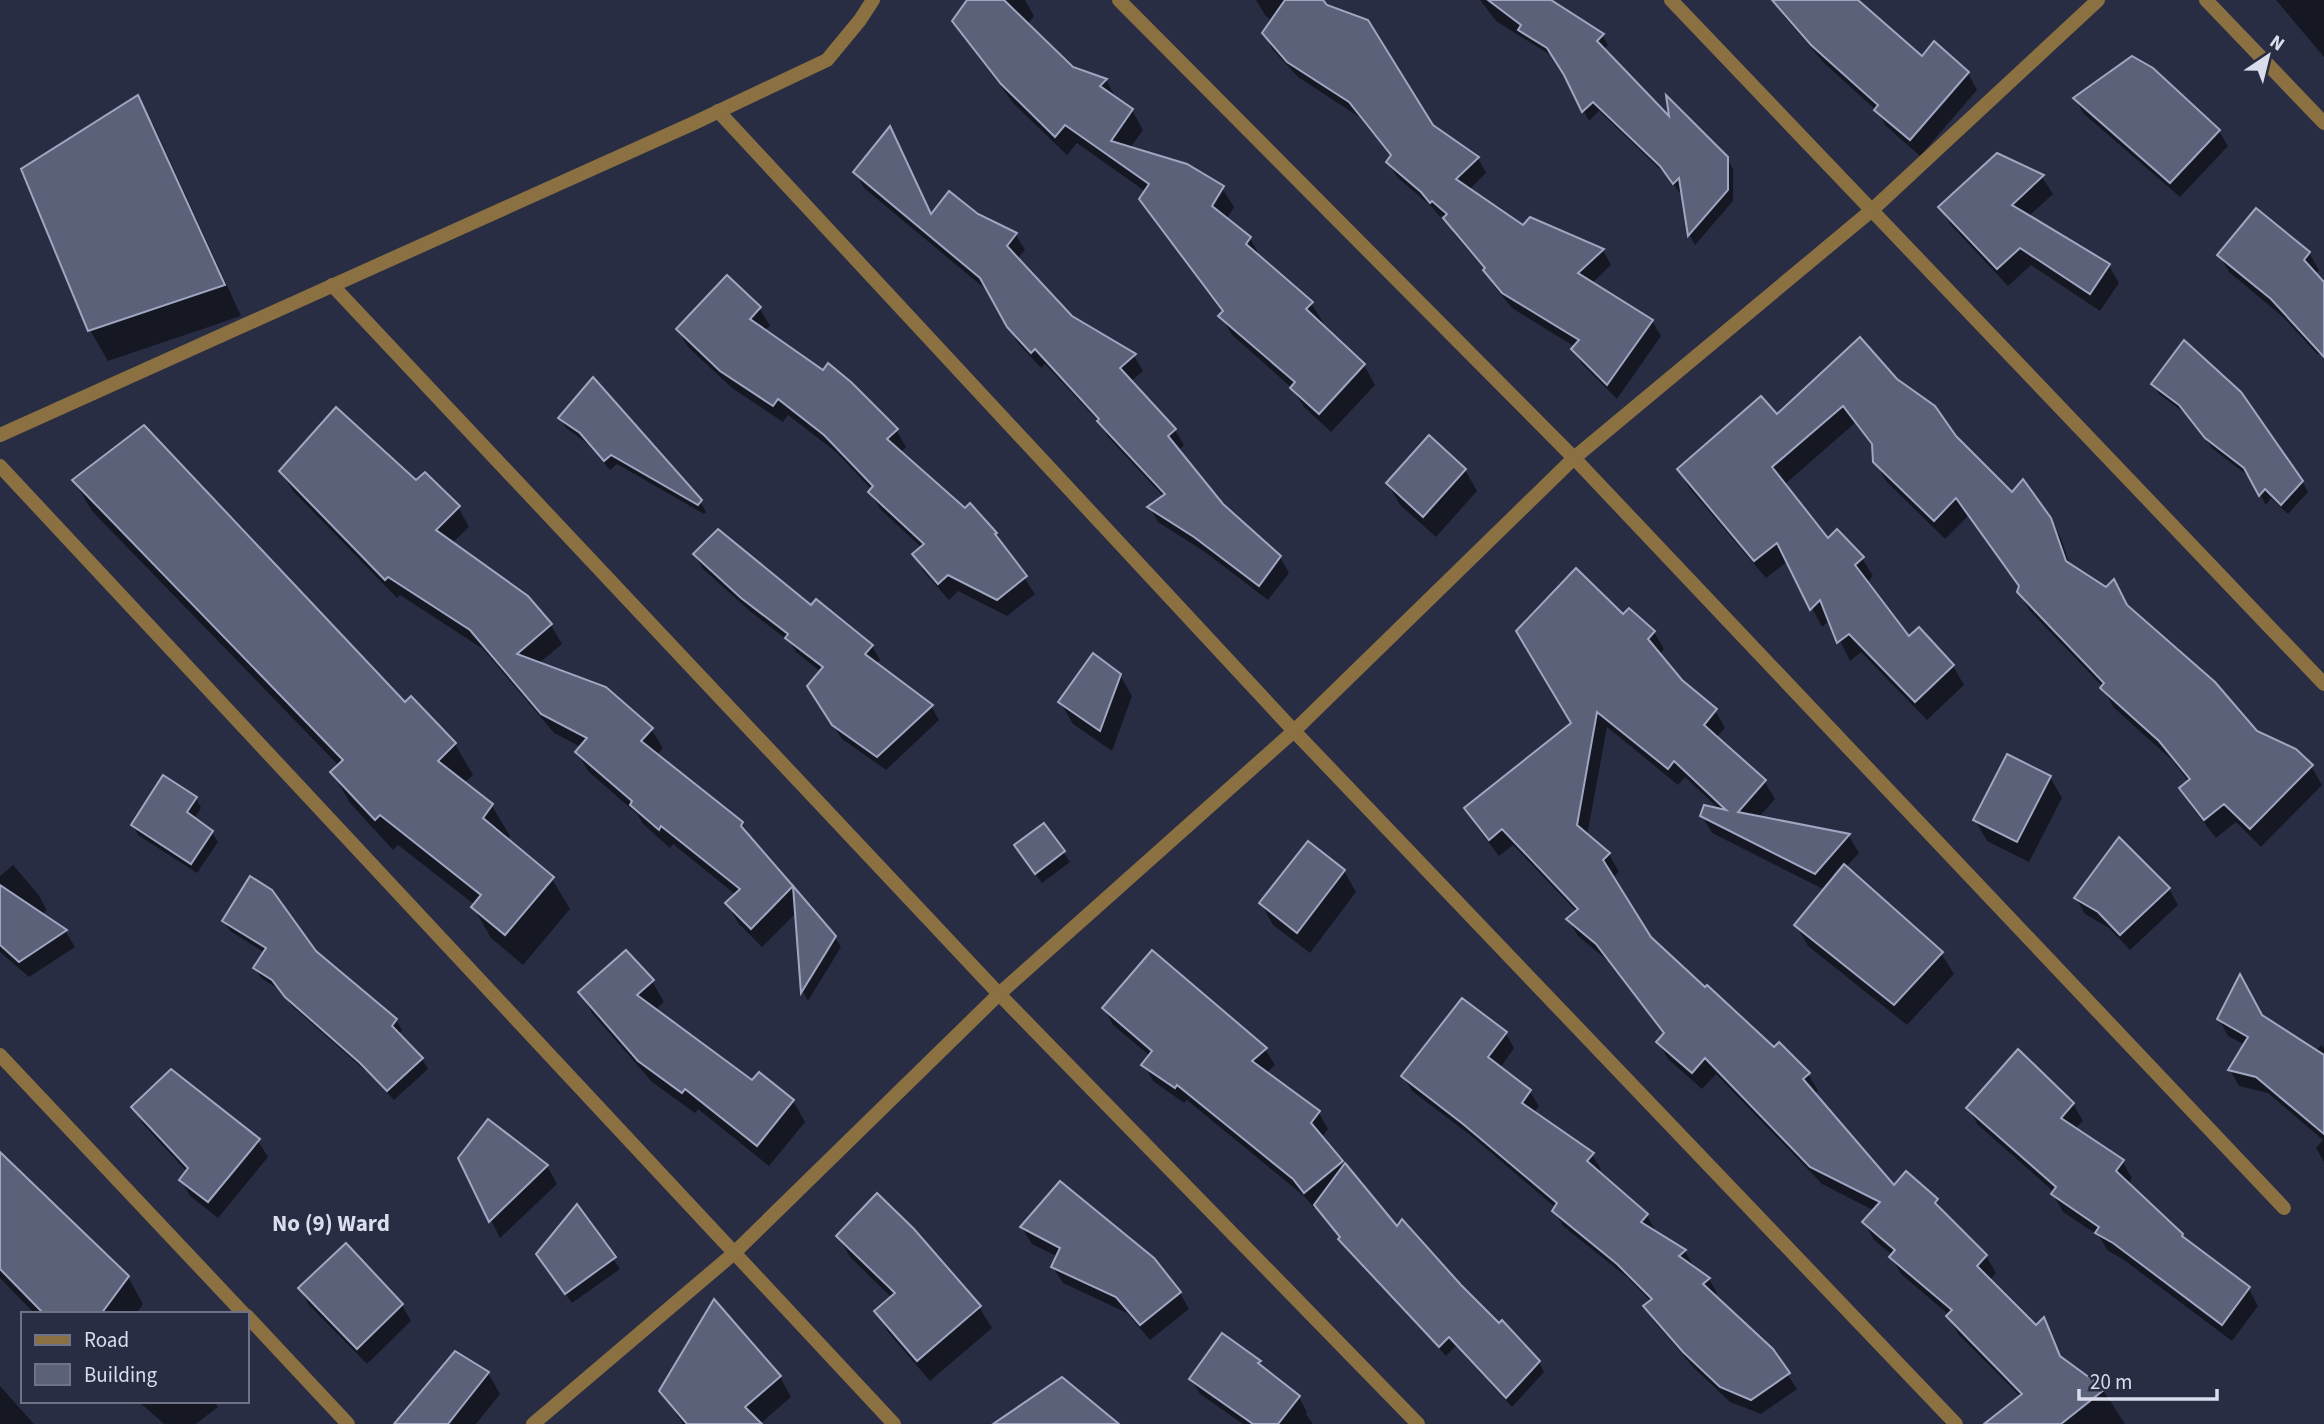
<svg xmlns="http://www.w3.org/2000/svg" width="2324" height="1424" font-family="'Source Sans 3',sans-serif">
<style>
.shadow{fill:#0007}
.building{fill:#5b6179;stroke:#a0a6c1;stroke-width:2}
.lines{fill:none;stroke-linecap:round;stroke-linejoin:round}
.minor{stroke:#8b7041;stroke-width:14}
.tertiary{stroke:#8b7041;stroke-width:14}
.labels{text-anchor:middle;stroke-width:7;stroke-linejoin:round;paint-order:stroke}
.quarter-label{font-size:23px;font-weight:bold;fill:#daddec;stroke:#292d43}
</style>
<rect width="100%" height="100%" fill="#292d43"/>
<g class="shadow">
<path d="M 969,0 L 1025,0 L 1034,16 L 1027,25 L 1072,68 L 1106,80 L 1117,100 L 1132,110 L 1143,130 L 1130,148 L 1222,188 L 1234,207 L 1226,220 L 1250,238 L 1261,258 L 1311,303 L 1323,322 L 1320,325 L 1364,365 L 1375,385 L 1331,432 L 1304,407 L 1292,388 L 1232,335 L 1221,316 L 1223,313 L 1152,218 L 1141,199 L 1146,192 L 1077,143 L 1067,155 L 1014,104 L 966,40 L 954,21 Z"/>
<path d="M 1256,0 L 1321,0 L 1432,126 L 1478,158 L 1486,173 L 1469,190 L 1523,228 L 1531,219 L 1603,250 L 1611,265 L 1591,284 L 1652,321 L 1661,336 L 1617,399 L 1582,364 L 1573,349 L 1575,347 L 1512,308 L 1494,286 L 1485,270 L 1454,234 L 1445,218 L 1442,215 L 1440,217 L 1432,207 L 1397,177 L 1388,162 L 1392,157 L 1359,117 L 1298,77 L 1272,49 L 1264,33 L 1272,21 L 1265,15 Z"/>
<path d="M 1480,0 L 1548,0 L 1602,35 L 1608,45 L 1603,50 L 1672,121 L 1727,158 L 1733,169 L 1733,201 L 1695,245 L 1690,236 L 1683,190 L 1680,193 L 1668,177 L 1599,111 L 1589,121 L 1555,58 L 1496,21 Z"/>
<path d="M 1774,0 L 1856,0 L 1922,58 L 1935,44 L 1968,73 L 1977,90 L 1920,156 L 1886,126 L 1877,111 L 1823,62 L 1783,15 Z"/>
<path d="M 2276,0 L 2324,0 L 2324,57 Z"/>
<path d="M 137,97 L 155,128 L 241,316 L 108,361 L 90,330 Z"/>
<path d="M 2075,99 L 2219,131 L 2228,146 L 2180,197 L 2084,114 Z"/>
<path d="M 890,129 L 932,216 L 977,216 L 1016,235 L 1025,250 L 1017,259 L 1070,318 L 1134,356 L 1143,371 L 1130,382 L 1175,430 L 1184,445 L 1178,451 L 1222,505 L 1280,557 L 1289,573 L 1268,600 L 1205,552 L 1158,522 L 1149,507 L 1164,497 L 1108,437 L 1101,424 L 1045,364 L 1041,368 L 1018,343 L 990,293 L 864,188 L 855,172 Z"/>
<path d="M 1997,155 L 2042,177 L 2053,194 L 2028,217 L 2109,266 L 2119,283 L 2100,311 L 2031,265 L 2008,286 L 1951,225 L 1940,207 Z"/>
<path d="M 2309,253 L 2319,270 L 2315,275 L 2324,285 L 2324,350 L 2318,355 L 2283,317 L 2229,272 L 2219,255 Z"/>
<path d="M 727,278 L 760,309 L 770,326 L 764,331 L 896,430 L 906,447 L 900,453 L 965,510 L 995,534 L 1035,594 L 1007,616 L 958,591 L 949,600 L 924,572 L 914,555 L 922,548 L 880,509 L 870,492 L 872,490 L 836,452 L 788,415 L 783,422 L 732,388 L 688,347 L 678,330 Z"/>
<path d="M 1896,380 L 2013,495 L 2049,518 L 2061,538 L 2070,566 L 2128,609 L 2255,732 L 2311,766 L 2322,785 L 2261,847 L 2236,822 L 2216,838 L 2192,807 L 2181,789 L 2189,782 L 2172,760 L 2113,707 L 2103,687 L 2030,611 L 2019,592 L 2020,588 L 1968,516 L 1945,539 L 1886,481 L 1875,462 L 1874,449 L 1855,423 L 1784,485 L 1828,541 L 1862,558 L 1873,576 L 1866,583 L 1909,639 L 1953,666 L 1964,685 L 1927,720 L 1861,652 L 1850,661 L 1830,620 L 1822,627 L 1788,561 L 1766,578 L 1690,489 L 1679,470 L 1776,416 Z"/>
<path d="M 2153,384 L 2302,481 L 2308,492 L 2288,514 L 2271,498 L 2266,505 L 2251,478 L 2213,449 L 2187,415 L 2159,394 Z"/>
<path d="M 560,418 L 700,501 L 706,512 L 704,514 L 617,464 L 610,470 L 588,444 L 566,428 Z"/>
<path d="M 1465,470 L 1477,491 L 1436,537 L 1400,505 L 1388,484 Z"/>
<path d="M 281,472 L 416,482 L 458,507 L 469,527 L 452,543 L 527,597 L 551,625 L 562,644 L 538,664 L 651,729 L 663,748 L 656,756 L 742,823 L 753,842 L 835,937 L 841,947 L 808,1001 L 803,992 L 797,912 L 762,947 L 738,923 L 727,904 L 736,895 L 673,844 L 670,848 L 643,824 L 637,814 L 588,771 L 577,752 L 581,747 L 554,733 L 483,649 L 400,595 L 397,598 L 293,491 Z"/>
<path d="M 74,481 L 405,704 L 411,698 L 455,744 L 473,775 L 464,783 L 492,806 L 510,836 L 507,840 L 552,879 L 570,909 L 523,965 L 491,938 L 473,907 L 475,905 L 398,845 L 393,850 L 350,803 L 332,772 L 339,766 L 92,511 Z"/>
<path d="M 695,555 L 811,608 L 872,646 L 880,660 L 876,664 L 931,706 L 939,720 L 886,770 L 842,739 L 817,701 L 821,672 L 796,652 L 790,642 L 751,612 L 703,569 Z"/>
<path d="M 1629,610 L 1654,632 L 1664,649 L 1659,655 L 1681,682 L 1715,710 L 1725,728 L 1716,738 L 1765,782 L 1775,799 L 1758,818 L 1849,836 L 1859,853 L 1846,867 L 1941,953 L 1954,974 L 1907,1025 L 1808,946 L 1796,925 L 1825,890 L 1712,833 L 1702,816 L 1720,810 L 1685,777 L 1678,785 L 1607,727 L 1587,836 L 1609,854 L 1619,872 L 1612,878 L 1650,938 L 1775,1049 L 1808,1074 L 1818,1091 L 1814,1095 L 1894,1188 L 1936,1200 L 1946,1216 L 1986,1256 L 1996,1273 L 1989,1281 L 2036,1327 L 2044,1320 L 2063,1360 L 2103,1390 L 2125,1424 L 2020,1424 L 2021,1397 L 1958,1334 L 1948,1316 L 1949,1315 L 1901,1274 L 1891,1257 L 1892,1255 L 1874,1240 L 1864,1223 L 1875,1211 L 1822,1184 L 1716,1074 L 1702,1089 L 1668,1059 L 1658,1042 L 1665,1035 L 1608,961 L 1578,936 L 1568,919 L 1577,912 L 1513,845 L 1499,856 L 1476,826 L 1466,809 L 1573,723 L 1623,616 Z"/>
<path d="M 1120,675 L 1132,696 L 1112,751 L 1073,724 L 1060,702 Z"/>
<path d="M 2050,777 L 2062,798 L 2029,862 L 1987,841 L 1975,820 Z"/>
<path d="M 196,798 L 201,808 L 194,819 L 212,832 L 218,842 L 197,873 L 138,835 L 133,825 Z"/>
<path d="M 1044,825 L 1070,862 L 1042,883 L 1022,856 Z"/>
<path d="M 13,865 L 38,894 L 47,910 L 41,915 L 66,932 L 75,947 L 29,977 L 0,952 L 0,876 Z"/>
<path d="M 1344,871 L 1356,892 L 1310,953 L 1273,925 L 1261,903 Z"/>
<path d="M 2169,889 L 2178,905 L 2130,950 L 2109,928 L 2085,914 L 2076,898 Z"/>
<path d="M 224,921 L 315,953 L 396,1020 L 402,1030 L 398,1035 L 422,1059 L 428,1069 L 394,1100 L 368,1073 L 293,1007 L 280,990 L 261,978 L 255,968 L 265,953 L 230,931 Z"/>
<path d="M 652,981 L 664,1002 L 655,1010 L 752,1083 L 793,1101 L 805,1122 L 769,1166 L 698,1109 L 695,1113 L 652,1082 L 592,1013 L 580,992 Z"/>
<path d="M 1462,1000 L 1506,1034 L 1514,1048 L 1500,1068 L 1530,1092 L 1539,1106 L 1533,1113 L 1592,1155 L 1601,1169 L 1598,1173 L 1647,1215 L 1655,1230 L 1654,1231 L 1685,1251 L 1693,1265 L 1691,1267 L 1709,1279 L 1717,1293 L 1714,1296 L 1771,1350 L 1797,1389 L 1761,1414 L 1730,1402 L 1693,1367 L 1654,1321 L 1645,1306 L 1651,1302 L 1628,1278 L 1563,1226 L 1554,1211 L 1556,1208 L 1474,1138 L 1412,1091 L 1403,1076 Z"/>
<path d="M 1104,1008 L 1265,1049 L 1275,1065 L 1266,1073 L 1319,1113 L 1328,1129 L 1321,1138 L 1397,1228 L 1539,1362 L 1544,1372 L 1512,1407 L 1456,1346 L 1446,1356 L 1347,1249 L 1341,1238 L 1317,1206 L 1314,1208 L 1304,1196 L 1187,1100 L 1184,1103 L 1153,1081 L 1144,1065 L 1150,1056 L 1113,1025 Z"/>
<path d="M 2262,1017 L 2315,1052 L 2321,1045 L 2324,1048 L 2324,1162 L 2316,1148 L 2323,1140 L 2268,1093 L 2239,1086 L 2230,1070 L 2245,1045 L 2228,1036 L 2219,1019 Z"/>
<path d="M 2073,1104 L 2083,1121 L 2075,1129 L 2122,1161 L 2132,1178 L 2128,1185 L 2182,1235 L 2185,1241 L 2249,1289 L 2258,1306 L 2232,1341 L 2124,1260 L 2107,1250 L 2099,1236 L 2063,1212 L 2053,1194 L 2054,1192 L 1978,1125 L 1968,1108 Z"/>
<path d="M 134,1108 L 258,1141 L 268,1157 L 218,1218 L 190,1196 L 181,1180 L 187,1172 L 143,1124 Z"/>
<path d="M 488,1121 L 547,1166 L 557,1184 L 500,1238 L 460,1158 Z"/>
<path d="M 0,1152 L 128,1277 L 143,1304 L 136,1314 L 35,1314 L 0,1278 Z"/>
<path d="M 577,1207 L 620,1269 L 572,1303 L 544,1264 Z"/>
<path d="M 1022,1228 L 1180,1293 L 1189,1309 L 1150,1340 L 1127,1313 L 1063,1283 L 1053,1267 L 1058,1257 L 1032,1244 Z"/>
<path d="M 838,1236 L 979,1307 L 992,1328 L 930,1381 L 888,1332 L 876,1311 L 892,1298 L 850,1257 Z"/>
<path d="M 346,1245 L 402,1305 L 411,1321 L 367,1364 L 309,1305 L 300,1289 Z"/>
<path d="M 715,1302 L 780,1377 L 791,1397 L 760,1424 L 683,1424 L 661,1391 Z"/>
<path d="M 1223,1335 L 1260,1362 L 1265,1371 L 1299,1397 L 1307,1412 L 1306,1414 L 1313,1424 L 1243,1424 L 1200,1394 L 1191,1379 Z"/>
<path d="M 488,1373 L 500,1394 L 476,1424 L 403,1424 Z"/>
<path d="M 0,1386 L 34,1424 L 0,1424 Z"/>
<path d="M 138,1401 L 214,1401 L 218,1407 L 196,1424 L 164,1424 Z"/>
</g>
<g class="building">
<path d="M 967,0 L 1004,0 L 1073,67 L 1107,79 L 1100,86 L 1133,109 L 1111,141 L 1187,164 L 1224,186 L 1212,206 L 1251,237 L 1246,244 L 1313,302 L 1306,309 L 1365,364 L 1319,414 L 1290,388 L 1295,382 L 1218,316 L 1223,311 L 1139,199 L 1149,184 L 1065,125 L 1055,137 L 1001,84 L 952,21 Z"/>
<path d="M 1285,0 L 1323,0 L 1327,5 L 1368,20 L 1433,125 L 1479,157 L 1456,179 L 1523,225 L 1530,217 L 1604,249 L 1578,273 L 1653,320 L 1607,385 L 1571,349 L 1579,340 L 1502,293 L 1483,270 L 1485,268 L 1443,218 L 1447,214 L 1432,201 L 1430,203 L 1421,192 L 1386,162 L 1391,155 L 1349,102 L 1287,62 L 1262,33 Z"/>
<path d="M 1488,0 L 1551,0 L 1604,34 L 1597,41 L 1669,116 L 1666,95 L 1728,157 L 1728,190 L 1688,236 L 1679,178 L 1673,184 L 1660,166 L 1593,102 L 1582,112 L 1564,75 L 1547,48 L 1518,30 L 1521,25 Z"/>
<path d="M 1772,0 L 1858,0 L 1922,56 L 1934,41 L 1969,72 L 1910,140 L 1874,110 L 1878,105 L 1811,45 Z"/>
<path d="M 2132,56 L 2153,68 L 2220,130 L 2170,183 L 2073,98 Z"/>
<path d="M 138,95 L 225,285 L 88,331 L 21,169 Z"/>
<path d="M 890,126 L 931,214 L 949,191 L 978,214 L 1017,233 L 1007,246 L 1072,316 L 1136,354 L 1120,368 L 1176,429 L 1168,436 L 1223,504 L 1281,556 L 1259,586 L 1194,537 L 1147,507 L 1165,494 L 1097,421 L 1099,419 L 1035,349 L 1031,353 L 1007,327 L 980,278 L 853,172 Z"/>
<path d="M 1997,153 L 2044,175 L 2012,205 L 2110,264 L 2090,294 L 2020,248 L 1997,269 L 1938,207 Z"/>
<path d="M 2256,208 L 2310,252 L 2304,260 L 2324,282 L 2324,357 L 2271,299 L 2217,255 Z"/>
<path d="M 727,275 L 761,307 L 750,319 L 823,370 L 828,363 L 851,382 L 898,429 L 887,439 L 965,508 L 970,503 L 997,533 L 995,534 L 1027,576 L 997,600 L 948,575 L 938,584 L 912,554 L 924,544 L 868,492 L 873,486 L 824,435 L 778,399 L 773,406 L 720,371 L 676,329 Z"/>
<path d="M 1860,337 L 1897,379 L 1935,406 L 1956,436 L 2012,492 L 2023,479 L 2051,518 L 2066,561 L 2106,587 L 2114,579 L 2127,605 L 2215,682 L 2257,731 L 2296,749 L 2313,765 L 2250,829 L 2224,804 L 2204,820 L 2179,788 L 2190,779 L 2159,741 L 2100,688 L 2104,683 L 2017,592 L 2019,586 L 1956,498 L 1934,521 L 1873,462 L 1872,444 L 1843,406 L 1772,467 L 1828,538 L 1837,529 L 1864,557 L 1855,565 L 1909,636 L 1919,627 L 1954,665 L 1915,702 L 1849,634 L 1837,643 L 1820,600 L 1810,610 L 1777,543 L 1754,561 L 1677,469 L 1761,396 L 1777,414 Z"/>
<path d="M 2184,340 L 2241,392 L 2303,481 L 2281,505 L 2265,489 L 2259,496 L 2244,468 L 2205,438 L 2179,405 L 2151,384 Z"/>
<path d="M 593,377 L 702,500 L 698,505 L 611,455 L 604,461 L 580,433 L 558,418 Z"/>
<path d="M 336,407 L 416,480 L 425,472 L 460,506 L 436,530 L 528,596 L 552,624 L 517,654 L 606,687 L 653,728 L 641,741 L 743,822 L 741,826 L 793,886 L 751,929 L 725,903 L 740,889 L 661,826 L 659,830 L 630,805 L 632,801 L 575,752 L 587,738 L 541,714 L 470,630 L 388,577 L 385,580 L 279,471 Z"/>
<path d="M 144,425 L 405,702 L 411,696 L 456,743 L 438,761 L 493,804 L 483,818 L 554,877 L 505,935 L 471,907 L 481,895 L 380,815 L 375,820 L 330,772 L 343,760 L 72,480 Z"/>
<path d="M 1429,435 L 1466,469 L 1423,517 L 1386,483 Z"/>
<path d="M 718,529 L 811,605 L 816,599 L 873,645 L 865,654 L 933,705 L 877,757 L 832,725 L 807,686 L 823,667 L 785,638 L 788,634 L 741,598 L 693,554 Z"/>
<path d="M 1576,568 L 1623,614 L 1629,608 L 1655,631 L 1648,639 L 1682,680 L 1717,709 L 1704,725 L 1766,780 L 1738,812 L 1850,834 L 1815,874 L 1700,816 L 1704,805 L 1726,810 L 1674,761 L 1668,769 L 1597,712 L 1577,825 L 1610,853 L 1603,860 L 1651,937 L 1705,987 L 1707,985 L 1774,1047 L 1779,1042 L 1810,1073 L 1803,1079 L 1894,1185 L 1906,1171 L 1938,1199 L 1935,1203 L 1987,1255 L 1977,1266 L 2036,1325 L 2044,1317 L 2060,1356 L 2105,1389 L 2061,1424 L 1984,1424 L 2022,1394 L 1946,1316 L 1952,1310 L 1889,1257 L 1895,1250 L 1862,1222 L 1880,1202 L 1810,1167 L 1705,1058 L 1692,1073 L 1656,1042 L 1664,1033 L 1596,944 L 1566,919 L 1578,909 L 1502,829 L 1489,840 L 1464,808 L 1571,723 L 1516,631 Z"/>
<path d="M 1093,653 L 1121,674 L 1100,731 L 1058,702 Z"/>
<path d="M 2007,754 L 2051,776 L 2017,842 L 1973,820 Z"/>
<path d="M 163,775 L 197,797 L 187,812 L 213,831 L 191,864 L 131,825 Z"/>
<path d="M 1044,823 L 1065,851 L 1035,874 L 1014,845 Z"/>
<path d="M 2119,837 L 2170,888 L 2120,935 L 2098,912 L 2074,898 Z"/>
<path d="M 1308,841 L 1345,870 L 1297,933 L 1259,903 Z"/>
<path d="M 1844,864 L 1943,952 L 1894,1005 L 1794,925 Z"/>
<path d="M 250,876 L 272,890 L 316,951 L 397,1019 L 392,1026 L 423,1058 L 387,1091 L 360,1063 L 285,997 L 272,980 L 253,968 L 266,948 L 222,921 Z"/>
<path d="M 0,885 L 67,930 L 19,962 L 0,945 Z"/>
<path d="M 793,886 L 836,936 L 801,993 Z"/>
<path d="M 626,950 L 654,980 L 637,995 L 752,1080 L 759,1072 L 794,1100 L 757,1146 L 685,1089 L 682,1093 L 638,1061 L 578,992 Z"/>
<path d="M 1152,950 L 1267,1048 L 1252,1061 L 1320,1111 L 1311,1123 L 1343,1161 L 1304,1193 L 1293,1179 L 1177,1085 L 1175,1088 L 1141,1065 L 1152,1051 L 1102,1008 Z"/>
<path d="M 2240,974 L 2262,1015 L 2324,1055 L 2324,1134 L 2256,1077 L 2228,1070 L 2248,1037 L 2217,1019 Z"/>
<path d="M 1462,998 L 1507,1032 L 1488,1057 L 1531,1090 L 1522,1103 L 1594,1153 L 1587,1161 L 1648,1214 L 1641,1222 L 1686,1250 L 1679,1256 L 1710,1278 L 1703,1284 L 1773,1349 L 1790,1373 L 1751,1400 L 1720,1387 L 1683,1352 L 1643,1306 L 1652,1299 L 1617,1264 L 1552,1211 L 1557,1203 L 1463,1124 L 1401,1076 Z"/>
<path d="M 2018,1049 L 2074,1103 L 2061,1118 L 2124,1160 L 2116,1171 L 2183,1234 L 2182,1236 L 2250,1287 L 2222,1325 L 2113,1243 L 2095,1233 L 2099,1227 L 2051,1194 L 2056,1187 L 1966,1108 Z"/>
<path d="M 171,1069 L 260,1139 L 208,1202 L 179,1180 L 188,1168 L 131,1107 Z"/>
<path d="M 488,1119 L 548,1165 L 489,1222 L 458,1158 Z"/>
<path d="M 0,1152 L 129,1276 L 101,1314 L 44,1314 L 0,1269 Z"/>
<path d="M 1345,1163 L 1397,1226 L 1402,1219 L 1461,1285 L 1499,1323 L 1502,1320 L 1540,1361 L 1506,1398 L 1449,1337 L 1439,1347 L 1338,1239 L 1340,1237 L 1314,1205 Z"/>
<path d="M 1060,1181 L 1154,1258 L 1181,1292 L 1140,1325 L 1116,1297 L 1051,1267 L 1060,1248 L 1020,1227 Z"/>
<path d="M 877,1193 L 914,1229 L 981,1306 L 917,1361 L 874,1311 L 895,1293 L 836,1236 Z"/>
<path d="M 577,1204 L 616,1257 L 565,1294 L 536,1254 Z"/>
<path d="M 346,1243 L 403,1304 L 357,1349 L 298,1288 Z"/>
<path d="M 714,1299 L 781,1376 L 745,1407 L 762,1424 L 687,1424 L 659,1391 Z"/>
<path d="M 1222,1333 L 1261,1361 L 1258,1363 L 1300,1396 L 1278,1424 L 1253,1424 L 1189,1379 Z"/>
<path d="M 455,1351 L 489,1372 L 448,1424 L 394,1424 Z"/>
<path d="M 1062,1377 L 1119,1424 L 993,1424 Z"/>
</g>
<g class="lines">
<g class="minor">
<path d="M 1119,0 L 1574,458 L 2284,1208"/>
<path d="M 1671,0 L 2324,684"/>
<path d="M 2206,0 L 2324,123"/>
<path d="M 718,111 L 1294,731 L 1956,1424"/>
<path d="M 332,285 L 999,994 L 1418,1424"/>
<path d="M 0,466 L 894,1424"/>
<path d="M 0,1055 L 244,1314"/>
<path d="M 247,1316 L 348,1424"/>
<path d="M 533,1424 L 733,1254 L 999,994 L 1294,731 L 1574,458 L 1872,210 L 2098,0"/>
</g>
<path class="tertiary" d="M 0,435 L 694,123 L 827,60 L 860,20 L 873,0"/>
</g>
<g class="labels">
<g class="quarter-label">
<text x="331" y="1231">No (9) Ward</text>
</g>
</g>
<rect x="21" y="1312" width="228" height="91" fill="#292d43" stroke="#707387" stroke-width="2"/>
<rect x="35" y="1335" width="35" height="10" fill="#8b7041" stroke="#707387" stroke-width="2"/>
<text x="84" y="1347" font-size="21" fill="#daddec">Road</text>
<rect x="35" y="1364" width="35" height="21" fill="#5b6179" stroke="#707387" stroke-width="2"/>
<text x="84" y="1382" font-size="21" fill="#daddec">Building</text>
<g transform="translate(2268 56) rotate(35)" stroke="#292d43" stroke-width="5" paint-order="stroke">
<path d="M0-5L12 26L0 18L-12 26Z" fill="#daddec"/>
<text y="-10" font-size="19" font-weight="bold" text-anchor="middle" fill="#daddec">N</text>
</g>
<path d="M2079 1389v10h138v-10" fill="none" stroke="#daddec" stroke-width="3.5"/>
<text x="2090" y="1389" font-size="21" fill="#daddec" stroke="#292d43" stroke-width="5" paint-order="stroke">20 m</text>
</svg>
